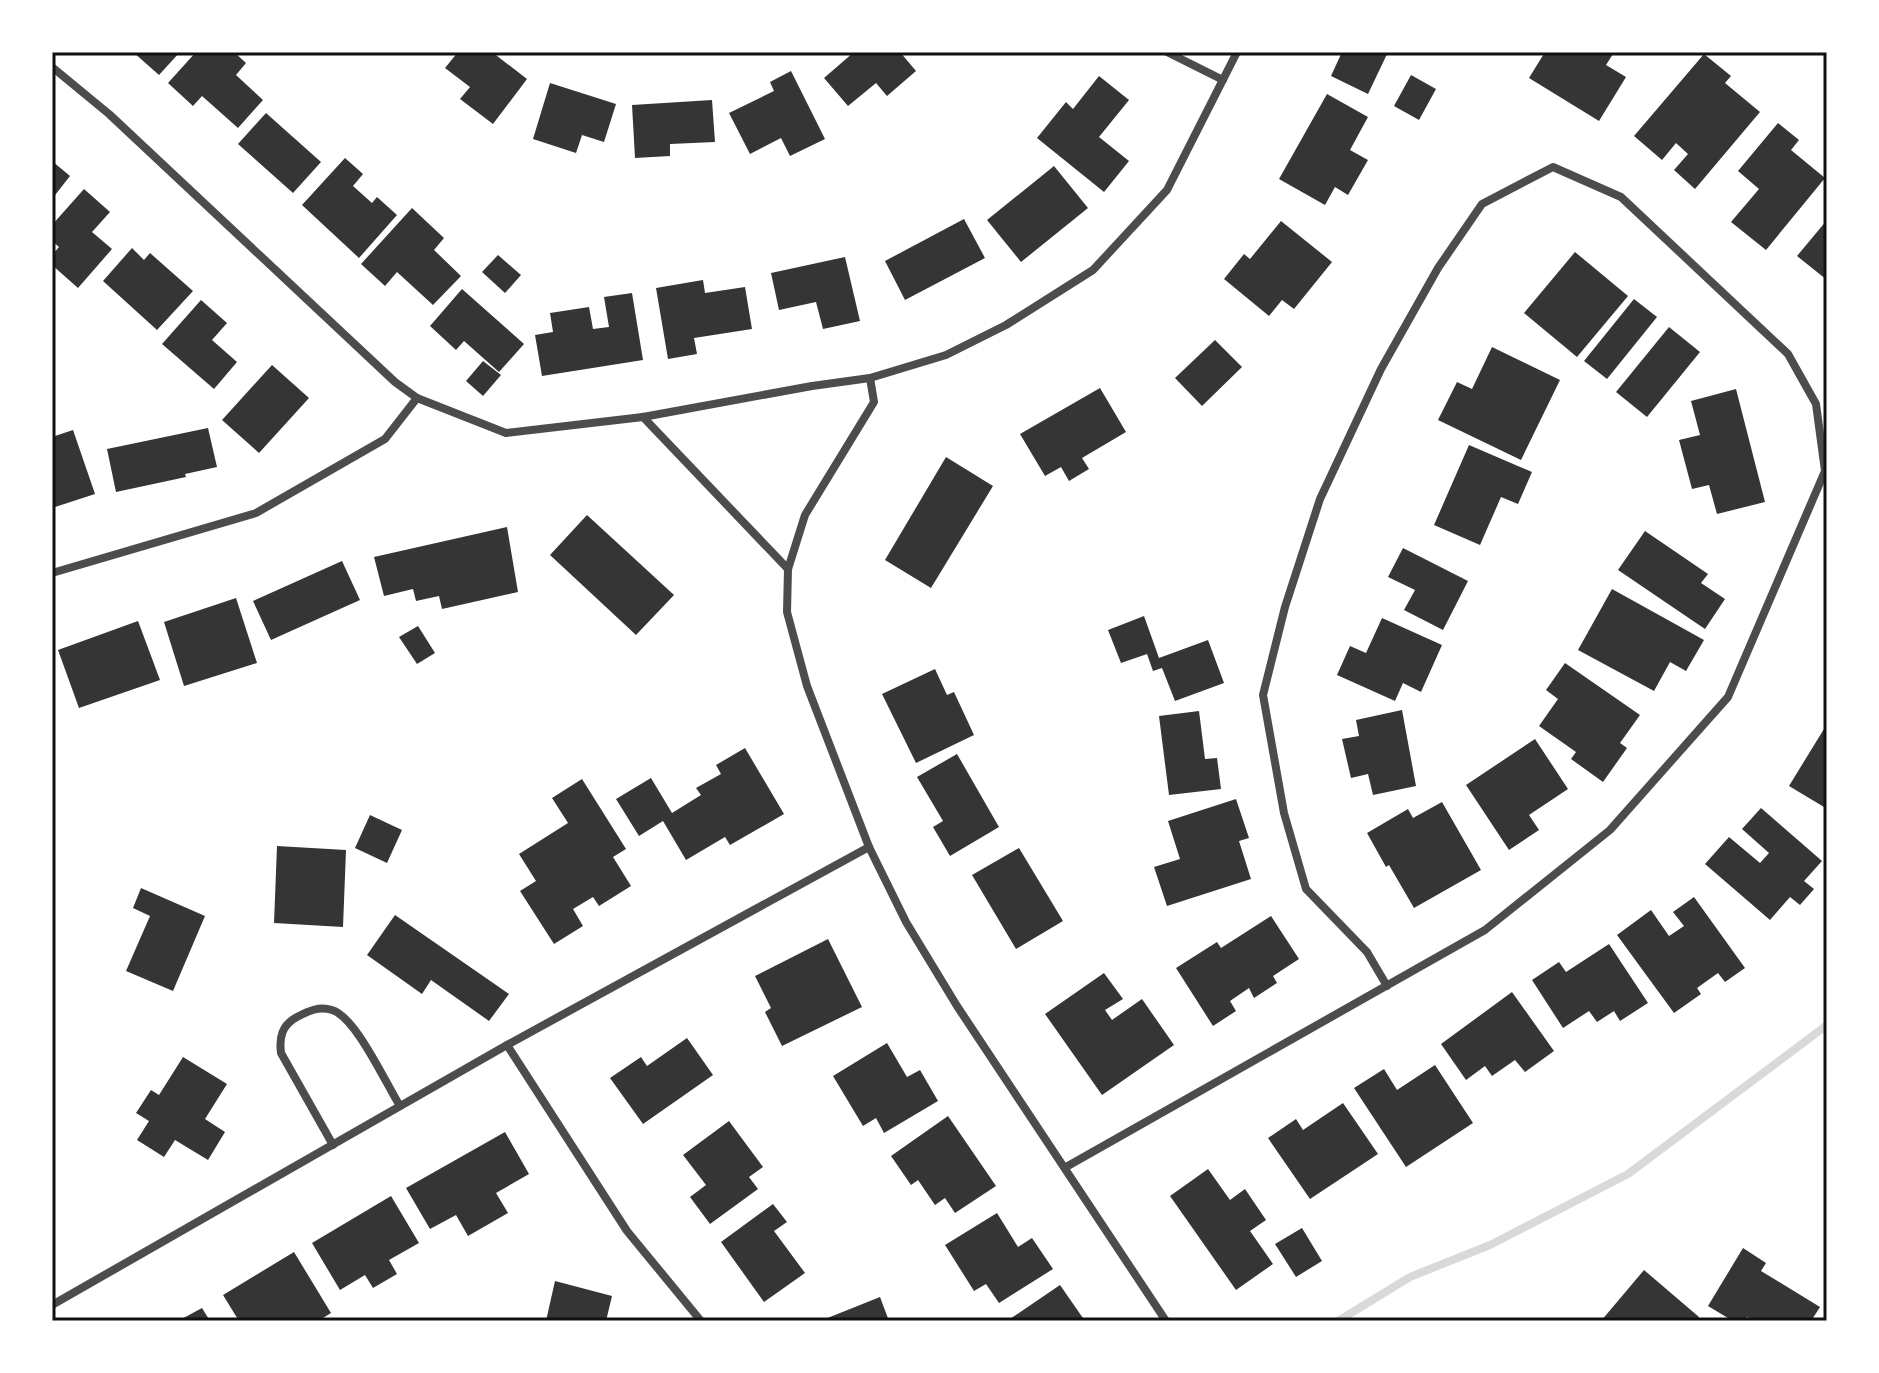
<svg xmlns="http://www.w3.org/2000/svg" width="1879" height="1373" font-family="Barlow,sans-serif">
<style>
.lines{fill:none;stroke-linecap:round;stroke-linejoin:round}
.stream{stroke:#d9d9d9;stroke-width:8}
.building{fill:#353535}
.minor{stroke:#4c4c4c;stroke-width:8}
.neatline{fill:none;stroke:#111;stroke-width:3}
</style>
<rect width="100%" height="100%" fill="#fff"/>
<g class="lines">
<path class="stream" d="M 1338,1321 L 1410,1277 L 1490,1245 L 1628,1174 L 1827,1025"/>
</g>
<g class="building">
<path d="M 133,52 L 180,52 L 159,75 Z"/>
<path d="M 196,52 L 234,52 L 246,63 L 236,75 L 263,100 L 238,128 L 202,96 L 193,106 L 168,83 Z"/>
<path d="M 458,52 L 492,52 L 527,79 L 493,124 L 460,99 L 470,87 L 445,68 Z"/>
<path d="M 854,52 L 900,52 L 916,71 L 887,96 L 876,83 L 848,106 L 824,78 Z"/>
<path d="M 1342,52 L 1388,52 L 1368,94 L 1331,76 Z"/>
<path d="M 1545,52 L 1613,54 L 1606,65 L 1626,77 L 1599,121 L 1529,78 Z"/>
<path d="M 1704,54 L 1731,76 L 1725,83 L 1760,112 L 1695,189 L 1674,170 L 1688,154 L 1676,143 L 1662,160 L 1634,136 Z"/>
<path d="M 791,71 L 825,139 L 790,156 L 781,138 L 750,154 L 729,113 L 774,91 L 770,82 Z"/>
<path d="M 1411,75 L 1436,89 L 1419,120 L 1394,106 Z"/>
<path d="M 1099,76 L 1129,100 L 1099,137 L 1129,161 L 1104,192 L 1037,138 L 1066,102 L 1073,109 Z"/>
<path d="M 550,83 L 616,104 L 604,142 L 582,135 L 576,153 L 533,139 Z"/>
<path d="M 1327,94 L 1368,117 L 1350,150 L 1368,160 L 1348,195 L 1335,187 L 1325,205 L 1279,179 Z"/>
<path d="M 712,100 L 715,142 L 670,144 L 670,156 L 635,158 L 632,105 Z"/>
<path d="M 266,113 L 321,162 L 293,193 L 238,144 Z"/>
<path d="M 1778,123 L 1799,140 L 1791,150 L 1825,178 L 1766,250 L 1731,222 L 1759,189 L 1738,171 Z"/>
<path d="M 345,158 L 363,174 L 353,186 L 372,203 L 377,197 L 397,215 L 359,258 L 302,205 Z"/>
<path d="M 52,161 L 70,176 L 52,199 Z"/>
<path d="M 1054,166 L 1088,208 L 1021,262 L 987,220 Z"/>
<path d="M 84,189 L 110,212 L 92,232 L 112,249 L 78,288 L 52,265 L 52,255 L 59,247 L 52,241 L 52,225 Z"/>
<path d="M 412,208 L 444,238 L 434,250 L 461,276 L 433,305 L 397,272 L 385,286 L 361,264 Z"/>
<path d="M 964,219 L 985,258 L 905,300 L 885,261 Z"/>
<path d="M 1827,220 L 1827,280 L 1797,256 Z"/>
<path d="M 1281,221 L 1332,262 L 1294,309 L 1282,300 L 1269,316 L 1224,279 L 1244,254 L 1250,259 Z"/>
<path d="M 132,248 L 144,260 L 150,253 L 193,291 L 157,330 L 103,281 Z"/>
<path d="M 1575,252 L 1628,296 L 1577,357 L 1524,313 Z"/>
<path d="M 498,255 L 521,275 L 505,293 L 482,272 Z"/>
<path d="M 845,257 L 860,321 L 823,329 L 816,302 L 779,310 L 771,273 Z"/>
<path d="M 703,280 L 705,293 L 745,287 L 752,329 L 694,338 L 697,354 L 668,359 L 656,288 Z"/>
<path d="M 462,289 L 524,344 L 499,372 L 464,341 L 456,350 L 430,326 Z"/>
<path d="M 632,293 L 643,360 L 542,376 L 535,335 L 553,332 L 550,313 L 589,307 L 593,329 L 609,327 L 604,297 Z"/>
<path d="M 1634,299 L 1657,317 L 1607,379 L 1584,361 Z"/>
<path d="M 201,300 L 227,323 L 212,340 L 237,362 L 214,389 L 162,344 Z"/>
<path d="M 1669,327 L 1700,352 L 1647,417 L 1616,392 Z"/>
<path d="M 1215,340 L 1242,367 L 1202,406 L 1175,378 Z"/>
<path d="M 1492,347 L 1560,380 L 1521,460 L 1438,420 L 1457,382 L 1472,389 Z"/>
<path d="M 483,361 L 501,375 L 483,396 L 466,381 Z"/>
<path d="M 272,365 L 309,398 L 259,453 L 222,420 Z"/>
<path d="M 1100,388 L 1126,432 L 1082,458 L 1089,469 L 1069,481 L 1061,467 L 1045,476 L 1020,434 Z"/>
<path d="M 1736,389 L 1765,502 L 1717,514 L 1709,485 L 1692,489 L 1679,440 L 1700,435 L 1691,401 Z"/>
<path d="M 208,428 L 217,467 L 185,474 L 186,477 L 116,492 L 107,449 Z"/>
<path d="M 73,430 L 95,494 L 52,508 L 52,437 Z"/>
<path d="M 1469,445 L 1532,472 L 1518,504 L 1501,497 L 1480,545 L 1434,525 Z"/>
<path d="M 946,457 L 993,486 L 931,588 L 885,560 Z"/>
<path d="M 587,515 L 674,595 L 636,635 L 550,555 Z"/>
<path d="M 507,527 L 518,592 L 442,609 L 439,596 L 416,601 L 413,589 L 384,596 L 374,557 Z"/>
<path d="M 1645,531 L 1708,574 L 1701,583 L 1725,599 L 1705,629 L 1618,570 Z"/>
<path d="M 1403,548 L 1468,581 L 1443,630 L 1404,610 L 1415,590 L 1388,577 Z"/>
<path d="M 342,561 L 360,600 L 271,640 L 253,601 Z"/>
<path d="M 1612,589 L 1704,640 L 1686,671 L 1670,662 L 1654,691 L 1578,650 Z"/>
<path d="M 236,598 L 257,663 L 184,686 L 164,622 Z"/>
<path d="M 1144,616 L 1159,658 L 1208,640 L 1224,683 L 1175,701 L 1162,668 L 1153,671 L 1147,654 L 1121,663 L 1108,630 Z"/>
<path d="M 1382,618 L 1442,645 L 1421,692 L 1403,683 L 1395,701 L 1337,675 L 1350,646 L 1366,653 Z"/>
<path d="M 138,621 L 160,680 L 79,708 L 58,650 Z"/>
<path d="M 418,626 L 435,653 L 417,664 L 399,637 Z"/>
<path d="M 1565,663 L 1640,715 L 1620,743 L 1627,748 L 1603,782 L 1571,759 L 1576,752 L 1539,726 L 1558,699 L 1546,690 Z"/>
<path d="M 935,669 L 947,695 L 954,692 L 974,735 L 916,763 L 882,694 Z"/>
<path d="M 1402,710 L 1416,786 L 1373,795 L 1368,774 L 1351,778 L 1342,739 L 1359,736 L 1356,720 Z"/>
<path d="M 1199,711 L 1205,759 L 1217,758 L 1221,789 L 1169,795 L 1159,716 Z"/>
<path d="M 1827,724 L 1827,802 L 1824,807 L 1789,786 Z"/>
<path d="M 1535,739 L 1568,789 L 1529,815 L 1539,830 L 1509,850 L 1466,785 Z"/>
<path d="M 745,748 L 784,814 L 730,845 L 725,837 L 686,860 L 663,821 L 639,836 L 616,799 L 651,778 L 672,813 L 701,795 L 696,788 L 721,774 L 716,765 Z"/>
<path d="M 957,754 L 999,827 L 950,856 L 933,827 L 943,821 L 917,777 Z"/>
<path d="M 582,779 L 626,849 L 613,857 L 631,886 L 599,906 L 593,897 L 573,909 L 583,926 L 554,944 L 520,891 L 536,881 L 519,854 L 568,823 L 552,798 Z"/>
<path d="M 1236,799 L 1249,838 L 1239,841 L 1251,879 L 1167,906 L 1154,867 L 1180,859 L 1168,821 Z"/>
<path d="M 1442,802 L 1481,870 L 1414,908 L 1389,865 L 1386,867 L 1367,833 L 1408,809 L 1413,818 Z"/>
<path d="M 1761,808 L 1822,861 L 1804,881 L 1814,889 L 1800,905 L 1790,897 L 1770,920 L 1705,864 L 1729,837 L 1760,863 L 1769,853 L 1742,829 Z"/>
<path d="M 370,815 L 402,830 L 387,863 L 355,848 Z"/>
<path d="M 277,846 L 346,850 L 343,927 L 274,923 Z"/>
<path d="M 1019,848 L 1063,921 L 1016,949 L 972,875 Z"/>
<path d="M 141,888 L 205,916 L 173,991 L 126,971 L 150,916 L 133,908 Z"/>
<path d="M 1694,897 L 1745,968 L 1725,982 L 1718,973 L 1697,988 L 1701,994 L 1674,1013 L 1617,935 L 1651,910 L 1669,936 L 1684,926 L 1673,912 Z"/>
<path d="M 395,915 L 509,994 L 489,1021 L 431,980 L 422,994 L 367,955 Z"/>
<path d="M 1271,916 L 1299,959 L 1273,976 L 1277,983 L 1254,998 L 1249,988 L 1230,1001 L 1236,1011 L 1213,1026 L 1176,968 L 1217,942 L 1221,948 Z"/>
<path d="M 828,939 L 862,1007 L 782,1046 L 765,1012 L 771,1008 L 755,976 Z"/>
<path d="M 1609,944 L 1648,1003 L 1620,1021 L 1614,1011 L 1597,1022 L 1589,1011 L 1563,1028 L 1532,980 L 1559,962 L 1566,972 Z"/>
<path d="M 1104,973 L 1123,999 L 1105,1010 L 1112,1020 L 1142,999 L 1174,1045 L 1102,1095 L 1045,1014 Z"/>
<path d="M 1512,992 L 1554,1051 L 1525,1072 L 1515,1060 L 1492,1076 L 1485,1066 L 1466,1080 L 1441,1044 Z"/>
<path d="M 687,1038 L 713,1075 L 643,1124 L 610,1078 L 641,1057 L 647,1066 Z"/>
<path d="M 887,1043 L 907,1077 L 920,1070 L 938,1101 L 884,1133 L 876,1118 L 863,1126 L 833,1076 Z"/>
<path d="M 183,1057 L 227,1084 L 205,1119 L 225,1132 L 208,1160 L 175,1140 L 164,1157 L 137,1140 L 149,1121 L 136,1113 L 151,1090 L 159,1095 Z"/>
<path d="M 1435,1065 L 1473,1123 L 1406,1167 L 1354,1088 L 1384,1069 L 1397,1090 Z"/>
<path d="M 1343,1103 L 1378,1154 L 1310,1199 L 1268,1138 L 1296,1119 L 1303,1130 Z"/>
<path d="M 948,1116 L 996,1186 L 955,1213 L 945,1198 L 935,1205 L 918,1180 L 911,1185 L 891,1156 Z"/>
<path d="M 729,1121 L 763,1167 L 749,1177 L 758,1189 L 710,1224 L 690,1197 L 706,1185 L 683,1155 Z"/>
<path d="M 505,1132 L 529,1174 L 496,1193 L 508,1213 L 468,1236 L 456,1215 L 430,1229 L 406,1188 Z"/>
<path d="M 1208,1169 L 1230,1200 L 1245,1189 L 1266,1220 L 1250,1231 L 1273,1264 L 1236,1290 L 1170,1196 Z"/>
<path d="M 391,1196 L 419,1243 L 389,1260 L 397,1274 L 373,1288 L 365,1275 L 340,1290 L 312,1243 Z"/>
<path d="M 773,1204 L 787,1222 L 774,1231 L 805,1273 L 764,1302 L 721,1242 Z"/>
<path d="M 997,1213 L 1018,1247 L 1032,1238 L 1053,1269 L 999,1303 L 986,1284 L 974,1291 L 945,1245 Z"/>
<path d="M 1302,1228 L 1322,1261 L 1296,1277 L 1275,1244 Z"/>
<path d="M 1743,1248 L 1766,1263 L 1761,1271 L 1820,1307 L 1811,1321 L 1754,1321 L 1747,1317 L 1745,1321 L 1733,1321 L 1708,1306 Z"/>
<path d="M 294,1252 L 331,1313 L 318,1321 L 239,1321 L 223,1295 Z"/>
<path d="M 1644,1270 L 1699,1317 L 1696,1321 L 1601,1321 Z"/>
<path d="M 555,1281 L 612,1296 L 606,1321 L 546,1321 Z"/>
<path d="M 1060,1285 L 1085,1321 L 1007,1321 Z"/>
<path d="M 880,1297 L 889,1321 L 820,1321 Z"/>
<path d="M 202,1308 L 210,1321 L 178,1321 Z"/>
</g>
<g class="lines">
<g class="minor">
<path d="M 1167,52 L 1223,80"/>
<path d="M 52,67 L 109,114 L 395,382 L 417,398 L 506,433 L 643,417 L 812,386 L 870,378 L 946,355 L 1006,325 L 1093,270 L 1167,190 L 1237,52"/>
<path d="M 870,378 L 874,402 L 805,515 L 788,569 L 787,612 L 807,686 L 869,847 L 906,922 L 957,1006 L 1166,1321"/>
<path d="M 643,417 L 788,569"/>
<path d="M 52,573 L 256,513 L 385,439 L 417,398"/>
<path d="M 507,1045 L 627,1231 L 701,1321"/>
<path d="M 333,1145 L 281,1053 C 279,1037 282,1025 297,1017 C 308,1011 319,1006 332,1010 C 356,1017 386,1084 400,1106"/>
<path d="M 1066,1167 L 1485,930 L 1610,830 L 1728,697 L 1825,471 L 1816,404 L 1788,354 L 1621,197 L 1553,167 L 1482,204 L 1438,268 L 1381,369 L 1320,499 L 1285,607 L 1263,695 L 1284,813 L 1306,889 L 1367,952 L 1387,986"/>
<path d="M 52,1305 L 507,1045 L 869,847"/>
</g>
</g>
<rect width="1879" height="1373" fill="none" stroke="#ffffff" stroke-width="108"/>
<rect x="54" y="54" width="1771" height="1265" class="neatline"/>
</svg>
